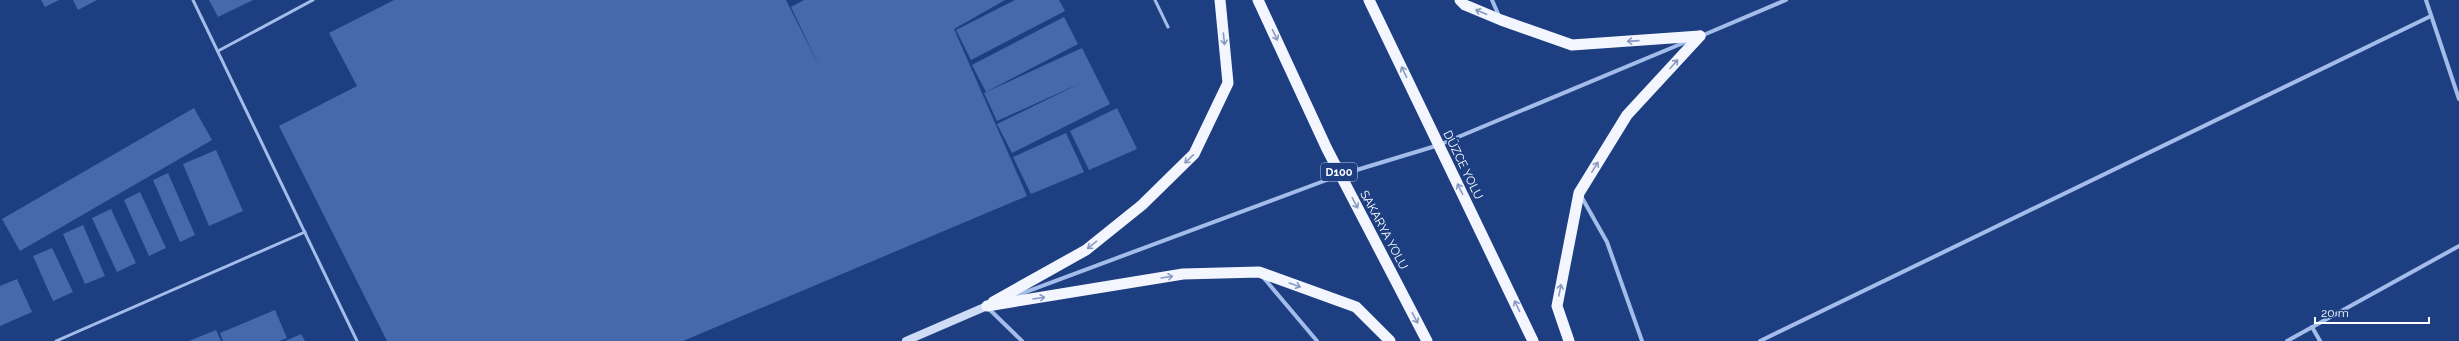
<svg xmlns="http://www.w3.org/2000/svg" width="2459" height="341" font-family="Raleway,sans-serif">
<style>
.building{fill:#4669ab}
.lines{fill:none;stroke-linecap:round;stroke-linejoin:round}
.service{stroke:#a3bce9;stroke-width:3}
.minor{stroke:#a3bce9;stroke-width:4}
.secondary{stroke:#cedcf7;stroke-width:8}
.trunk{stroke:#f3f6fe;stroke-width:11}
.oneway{stroke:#889ac0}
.labels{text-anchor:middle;stroke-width:3.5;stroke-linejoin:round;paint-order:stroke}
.shield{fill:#1d3f82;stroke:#bbc5da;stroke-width:1}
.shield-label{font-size:11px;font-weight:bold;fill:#fff}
.street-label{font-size:12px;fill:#fff;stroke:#1d3f82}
</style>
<rect width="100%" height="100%" fill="#1d3f82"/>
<g class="building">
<path d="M 41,0 L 59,0 L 45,7 Z"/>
<path d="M 73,0 L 97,0 L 78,10 Z"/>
<path d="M 209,0 L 253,0 L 218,17 Z"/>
<path d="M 394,0 L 786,0 L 820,68 L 791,7 L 804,0 L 1005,0 L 954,29 L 1027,196 L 683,341 L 387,341 L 279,126 L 357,86 L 329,33 Z"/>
<path d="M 1015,0 L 1059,0 L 1065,11 L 971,60 L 956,30 Z"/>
<path d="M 1064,17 L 1078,44 L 986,92 L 972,65 Z"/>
<path d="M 1082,48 L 1110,104 L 1012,153 L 997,124 L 1083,82 L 997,121 L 984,93 Z"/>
<path d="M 194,108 L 212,140 L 20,251 L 2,219 Z"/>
<path d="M 1117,108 L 1137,149 L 1089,170 L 1070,131 Z"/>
<path d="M 1066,133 L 1084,172 L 1031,194 L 1013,157 Z"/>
<path d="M 216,150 L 243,211 L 209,226 L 183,164 Z"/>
<path d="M 168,173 L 195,235 L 180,242 L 153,180 Z"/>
<path d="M 140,192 L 166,248 L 149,256 L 124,200 Z"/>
<path d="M 111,209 L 136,263 L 117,272 L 92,218 Z"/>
<path d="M 83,225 L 105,276 L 85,284 L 63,234 Z"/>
<path d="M 52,248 L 73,292 L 53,301 L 33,256 Z"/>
<path d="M 17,279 L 32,312 L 0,326 L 0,286 Z"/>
<path d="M 275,310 L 287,338 L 279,341 L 223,341 L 220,333 Z"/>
<path d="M 216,330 L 221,341 L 189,341 Z"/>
<path d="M 301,334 L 305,341 L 285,341 Z"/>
</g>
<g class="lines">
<g class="service">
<path d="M 193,0 L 357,341"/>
<path d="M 1155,0 L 1168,27"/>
<path d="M 218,51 L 313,0"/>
<path d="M 56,341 L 305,232"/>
</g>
<g class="minor">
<path d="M 1492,0 L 1499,16"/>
<path d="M 2426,0 L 2459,99"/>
<path d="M 1701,36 L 1786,0"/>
<path d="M 1581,196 L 1607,242 L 1642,341"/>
<path d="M 1263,277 L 1317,341"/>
<path d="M 1012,297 L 1340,175 L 1439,145 L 1688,41"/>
<path d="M 988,308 L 1022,341"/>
<path d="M 2312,327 L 2320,341"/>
<path d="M 1760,341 L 2431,16"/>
<path d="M 2287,341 L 2459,246"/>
</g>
<path class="secondary" d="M 906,341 L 987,306"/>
<g class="trunk">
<path d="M 1258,0 L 1327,149 L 1427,341"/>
<path d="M 1369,0 L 1533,341"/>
<path d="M 1460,0 L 1465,5 L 1501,20 L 1572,45 L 1700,36"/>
<path d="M 993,302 L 1086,250 L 1142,205 L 1194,154 L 1228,83 L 1220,0"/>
<path d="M 987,306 L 1183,274 L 1259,272 L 1356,307 L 1390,341"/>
<path d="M 1569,341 L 1557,306 L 1579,193 L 1627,115 L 1700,36"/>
</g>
</g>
<defs><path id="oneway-shaft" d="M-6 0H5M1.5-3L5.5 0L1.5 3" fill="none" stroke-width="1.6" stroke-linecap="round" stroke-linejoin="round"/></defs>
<g class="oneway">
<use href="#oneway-shaft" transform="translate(1481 12) rotate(-157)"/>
<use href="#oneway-shaft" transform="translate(1275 35) rotate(65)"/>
<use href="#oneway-shaft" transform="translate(1224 39) rotate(84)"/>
<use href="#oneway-shaft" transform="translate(1633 41) rotate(176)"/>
<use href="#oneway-shaft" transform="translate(1674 64) rotate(-48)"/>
<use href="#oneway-shaft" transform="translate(1404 72) rotate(-116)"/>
<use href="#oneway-shaft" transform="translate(1189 159) rotate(136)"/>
<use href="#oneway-shaft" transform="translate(1595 167) rotate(-58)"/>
<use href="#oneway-shaft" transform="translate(1460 189) rotate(-116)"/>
<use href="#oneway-shaft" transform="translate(1355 203) rotate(62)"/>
<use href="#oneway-shaft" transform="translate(1092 245) rotate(141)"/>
<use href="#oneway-shaft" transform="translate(1167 277) rotate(-9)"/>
<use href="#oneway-shaft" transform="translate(1295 285) rotate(20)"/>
<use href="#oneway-shaft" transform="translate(1560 290) rotate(-79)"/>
<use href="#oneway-shaft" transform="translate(1039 298) rotate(-9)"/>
<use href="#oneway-shaft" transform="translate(1517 306) rotate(-116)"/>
<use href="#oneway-shaft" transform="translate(1415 318) rotate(62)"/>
</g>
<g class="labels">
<rect class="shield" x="1321" y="163" width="36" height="18" rx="3"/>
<g class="shield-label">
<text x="1339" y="176">D100</text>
</g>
<g class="street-label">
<text transform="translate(1463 165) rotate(64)" y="4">DÜZCE YOLU</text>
<text transform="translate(1384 230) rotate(62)" y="4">SAKARYA YOLU</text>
</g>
</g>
<path d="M2315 317v6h114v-6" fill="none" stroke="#ffffff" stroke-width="2"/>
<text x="2321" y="317" font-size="12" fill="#ffffff" stroke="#1d3f82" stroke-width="3" paint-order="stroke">20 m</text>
</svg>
